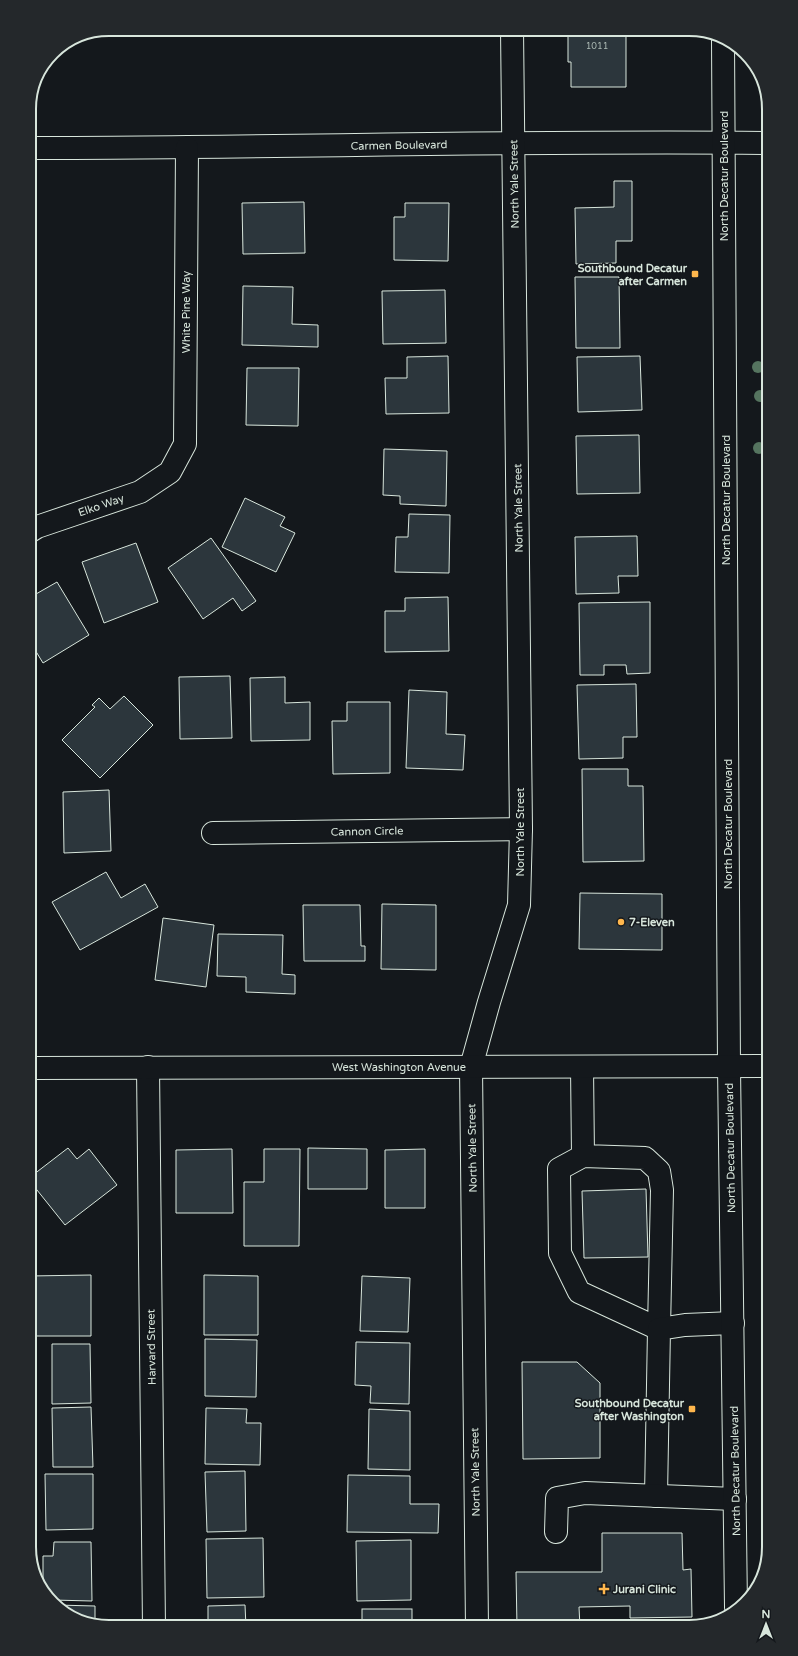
<svg xmlns="http://www.w3.org/2000/svg" width="798" height="1656" font-family="'Varela Round',sans-serif">
<style>
.building{fill:#2c363c;stroke:#d8e6dc}
.lines{fill:none;stroke-linecap:round;stroke-linejoin:round}
.minor-casing{stroke:#d8e6dc;stroke-width:24}
.major-casing{stroke:#d8e6dc;stroke-width:24}
.minor{stroke:#14181c;stroke-width:22}
.major{stroke:#14181c;stroke-width:22}
.tree{fill:#55745f}
.poi-dot{fill:#ffb74d;stroke:#14181c;stroke-width:1.5}
.labels{text-anchor:middle;stroke-width:3;stroke-linejoin:round;paint-order:stroke}
.number-label{font-size:9px;fill:#adbab4}
.street-label{font-size:11px;fill:#d8e6dc;stroke:#14181c}
.poi-label{font-size:11px;font-weight:bold;fill:#d8e6dc;stroke:#14181c;text-anchor:end}
.rim{fill:none;stroke:#d8e6dc;stroke-width:2}
</style>
<rect width="100%" height="100%" fill="#14181c"/>
<g class="building">
<path d="M 568,30 L 626,30 L 626,87 L 571,87 L 571,62 L 568,62 Z"/>
<path d="M 614,181 L 632,181 L 632,241 L 616,241 L 616,263 L 576,264 L 575,208 L 614,207 Z"/>
<path d="M 304,202 L 305,253 L 243,254 L 242,203 Z"/>
<path d="M 405,203 L 449,203 L 448,261 L 394,260 L 394,217 L 405,217 Z"/>
<path d="M 575,277 L 619,277 L 620,348 L 576,348 Z"/>
<path d="M 243,286 L 293,287 L 292,324 L 318,325 L 318,347 L 242,345 Z"/>
<path d="M 445,290 L 446,343 L 383,344 L 382,291 Z"/>
<path d="M 448,356 L 449,413 L 386,414 L 385,378 L 407,378 L 407,357 Z"/>
<path d="M 640,356 L 642,410 L 578,412 L 577,357 Z"/>
<path d="M 247,368 L 299,368 L 298,426 L 246,425 Z"/>
<path d="M 639,435 L 640,493 L 577,494 L 576,436 Z"/>
<path d="M 384,449 L 447,451 L 446,506 L 400,504 L 400,496 L 383,495 Z"/>
<path d="M 245,498 L 285,517 L 280,526 L 295,533 L 276,572 L 222,547 Z"/>
<path d="M 409,514 L 450,515 L 449,573 L 395,572 L 396,537 L 408,537 Z"/>
<path d="M 637,536 L 638,576 L 618,576 L 619,593 L 576,594 L 575,537 Z"/>
<path d="M 211,538 L 256,601 L 242,611 L 233,598 L 203,619 L 168,568 Z"/>
<path d="M 136,543 L 158,602 L 104,623 L 82,562 Z"/>
<path d="M 57,582 L 89,635 L 43,663 L 29,640 L 29,598 Z"/>
<path d="M 448,597 L 449,651 L 385,652 L 385,611 L 405,611 L 405,598 Z"/>
<path d="M 650,602 L 650,673 L 627,674 L 626,665 L 604,665 L 604,675 L 580,675 L 579,603 Z"/>
<path d="M 29,673 L 34,678 L 29,684 Z"/>
<path d="M 230,676 L 232,738 L 180,739 L 179,677 Z"/>
<path d="M 285,677 L 285,703 L 310,702 L 310,740 L 251,741 L 250,678 Z"/>
<path d="M 636,684 L 637,737 L 623,737 L 623,758 L 579,759 L 577,685 Z"/>
<path d="M 409,690 L 447,692 L 446,734 L 465,735 L 463,770 L 406,768 Z"/>
<path d="M 124,696 L 153,725 L 100,778 L 62,740 L 95,707 L 92,705 L 99,698 L 110,709 Z"/>
<path d="M 347,702 L 390,702 L 390,773 L 333,774 L 332,721 L 347,721 Z"/>
<path d="M 582,769 L 628,769 L 628,786 L 643,786 L 644,861 L 583,862 Z"/>
<path d="M 109,790 L 111,851 L 64,853 L 63,792 Z"/>
<path d="M 106,872 L 121,898 L 145,884 L 158,907 L 80,950 L 52,902 Z"/>
<path d="M 580,893 L 662,894 L 662,950 L 579,949 Z"/>
<path d="M 382,904 L 436,905 L 436,970 L 381,969 Z"/>
<path d="M 303,905 L 360,905 L 361,946 L 365,946 L 365,961 L 304,961 Z"/>
<path d="M 163,918 L 214,925 L 206,987 L 155,980 Z"/>
<path d="M 218,934 L 283,935 L 282,974 L 295,975 L 295,994 L 246,992 L 246,977 L 217,976 Z"/>
<path d="M 68,1148 L 77,1159 L 89,1149 L 117,1185 L 65,1225 L 29,1180 L 29,1178 Z"/>
<path d="M 308,1148 L 367,1149 L 367,1189 L 308,1189 Z"/>
<path d="M 232,1149 L 233,1213 L 176,1213 L 176,1150 Z"/>
<path d="M 264,1149 L 300,1149 L 299,1246 L 244,1246 L 244,1182 L 264,1182 Z"/>
<path d="M 425,1149 L 425,1208 L 385,1208 L 385,1150 Z"/>
<path d="M 646,1189 L 648,1257 L 584,1258 L 582,1191 Z"/>
<path d="M 91,1275 L 91,1336 L 29,1336 L 29,1276 Z"/>
<path d="M 204,1275 L 258,1276 L 258,1335 L 204,1335 Z"/>
<path d="M 362,1276 L 410,1278 L 408,1332 L 360,1331 Z"/>
<path d="M 205,1339 L 257,1340 L 256,1397 L 205,1396 Z"/>
<path d="M 356,1342 L 410,1343 L 409,1404 L 370,1403 L 371,1386 L 355,1385 Z"/>
<path d="M 52,1344 L 90,1344 L 91,1403 L 52,1404 Z"/>
<path d="M 522,1362 L 577,1362 L 600,1383 L 600,1458 L 523,1459 Z"/>
<path d="M 91,1407 L 93,1467 L 53,1467 L 52,1408 Z"/>
<path d="M 206,1408 L 247,1409 L 246,1423 L 261,1423 L 260,1465 L 205,1464 Z"/>
<path d="M 369,1409 L 410,1411 L 410,1470 L 368,1469 Z"/>
<path d="M 245,1471 L 246,1531 L 207,1532 L 205,1472 Z"/>
<path d="M 45,1474 L 93,1474 L 93,1529 L 46,1530 Z"/>
<path d="M 348,1475 L 410,1476 L 410,1504 L 439,1504 L 438,1533 L 347,1532 Z"/>
<path d="M 602,1533 L 682,1533 L 683,1570 L 691,1569 L 692,1617 L 630,1618 L 630,1606 L 579,1607 L 580,1627 L 517,1627 L 516,1572 L 602,1572 Z"/>
<path d="M 263,1538 L 264,1597 L 207,1598 L 206,1539 Z"/>
<path d="M 411,1540 L 411,1600 L 357,1601 L 356,1541 Z"/>
<path d="M 54,1542 L 91,1542 L 92,1601 L 52,1600 L 43,1588 L 43,1556 L 53,1556 Z"/>
<path d="M 56,1605 L 95,1606 L 95,1624 L 60,1611 Z"/>
<path d="M 245,1605 L 246,1627 L 208,1627 L 208,1606 Z"/>
<rect x="362" y="1609" width="50" height="18"/>
</g>
<g class="lines">
<defs>
<g id="minor">
<path d="M 29,148 C 276,148 522,140 769,143"/>
<path d="M 29,532 L 37,527 L 140,492 L 170,472 L 185,444 L 187,148"/>
<path d="M 213,833 L 521,829"/>
<path d="M 148,1067 L 154,1627"/>
<path d="M 582,1067 L 583,1156 L 645,1158 L 659,1171 L 662,1190 L 659,1329 L 579,1292 L 560,1253 L 559,1169 L 583,1156"/>
<path d="M 656,1496 L 659,1329 L 685,1325 L 733,1323"/>
<path d="M 556,1532 L 557,1498 L 585,1493 L 735,1499"/>
<path d="M 477,1627 L 471,1067 L 489,1002 L 519,905 L 521,829 L 512,29"/>
</g>
<g id="major">
<path d="M 723,40 L 729,1067 L 736,1607"/>
<path d="M 29,1068 L 769,1066"/>
</g>
</defs>
<use href="#minor" class="minor-casing"/>
<use href="#major" class="major-casing"/>
<use href="#minor" class="minor"/>
<use href="#major" class="major"/>
</g>
<g class="tree">
<circle cx="758" cy="367" r="6"/>
<circle cx="760" cy="396" r="6"/>
<circle cx="759" cy="448" r="6"/>
</g>
<g class="poi-dot">
<rect x="691" y="270" width="8" height="8" rx="2"/>
<circle cx="621" cy="922" r="4"/>
<rect x="688" y="1405" width="8" height="8" rx="2"/>
<path d="M602 1583h4v4h4v4h-4v4h-4v-4h-4v-4h4z"/>
</g>
<g class="labels">
<g class="number-label">
<text x="597" y="49">1011</text>
</g>
<g class="street-label">
<text transform="translate(399 145) rotate(-1)" y="4">Carmen Boulevard</text>
<text transform="translate(724 176) rotate(-90)" y="4">North Decatur Boulevard</text>
<text transform="translate(514 184) rotate(-91)" y="4">North Yale Street</text>
<text transform="translate(186 312) rotate(-90)" y="4">White Pine Way</text>
<text transform="translate(726 500) rotate(-90)" y="4">North Decatur Boulevard</text>
<text transform="translate(101 505) rotate(-19)" y="4">Elko Way</text>
<text transform="translate(518 508) rotate(-91)" y="4">North Yale Street</text>
<text transform="translate(728 824) rotate(-90)" y="4">North Decatur Boulevard</text>
<text transform="translate(367 831) rotate(-1)" y="4">Cannon Circle</text>
<text transform="translate(520 832) rotate(-90)" y="4">North Yale Street</text>
<text x="399" y="1071">West Washington Avenue</text>
<text transform="translate(472 1148) rotate(-91)" y="4">North Yale Street</text>
<text transform="translate(730 1148) rotate(-91)" y="4">North Decatur Boulevard</text>
<text transform="translate(151 1347) rotate(-91)" y="4">Harvard Street</text>
<text transform="translate(735 1471) rotate(-91)" y="4">North Decatur Boulevard</text>
<text transform="translate(475 1472) rotate(-91)" y="4">North Yale Street</text>
</g>
<g class="poi-label">
<text x="687" y="272">Southbound Decatur<tspan x="687" dy="13">after Carmen</tspan></text>
<text x="629" y="926" text-anchor="start">7-Eleven</text>
<text x="684" y="1407">Southbound Decatur<tspan x="684" dy="13">after Washington</tspan></text>
<text x="613" y="1593" text-anchor="start">Jurani Clinic</text>
</g>
</g>
<path d="M0 0H798V1656H0ZM109 36H689A73 73 0 0 1 762 109V1547A73 73 0 0 1 689 1620H109A73 73 0 0 1 36 1547V109A73 73 0 0 1 109 36Z" fill="#24282b" fill-rule="evenodd"/>
<path class="rim" d="M109 36H689A73 73 0 0 1 762 109V1547A73 73 0 0 1 689 1620H109A73 73 0 0 1 36 1547V109A73 73 0 0 1 109 36Z"/>
<g transform="translate(766 1624)" stroke="#14181c" stroke-width="3" paint-order="stroke">
<path d="M0-3L7 15L0 10L-7 15Z" fill="#d8e6dc"/>
<text y="-6" font-size="11" font-weight="bold" text-anchor="middle" fill="#d8e6dc">N</text>
</g>
</svg>
